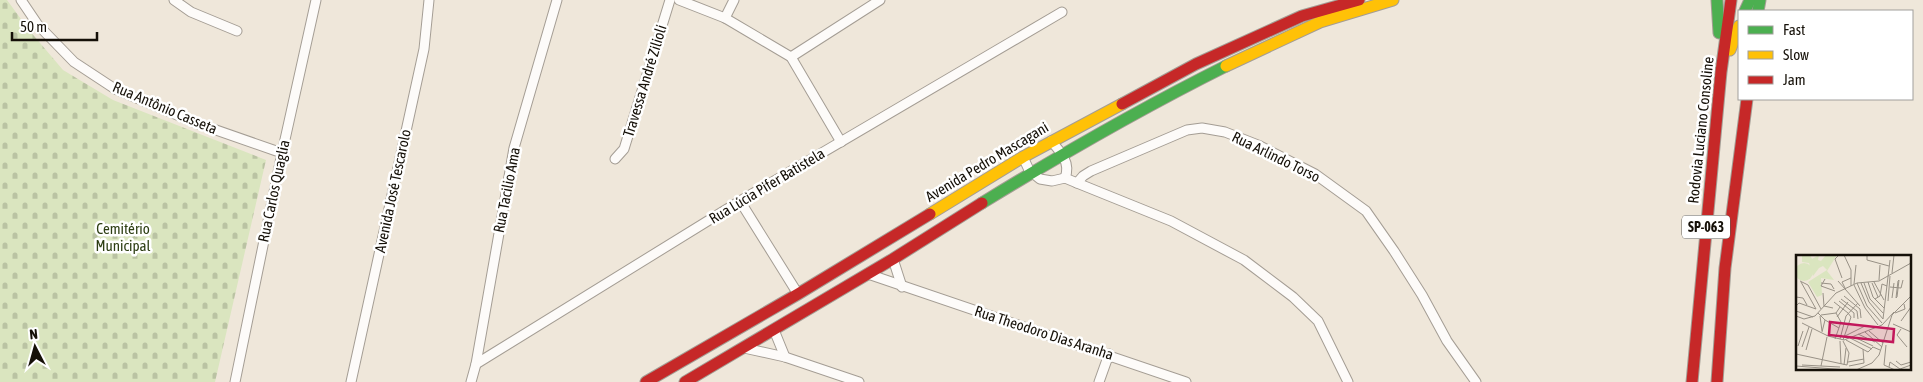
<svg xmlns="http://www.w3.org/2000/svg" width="1923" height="382" font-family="'Asap Condensed',sans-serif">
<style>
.cemetery{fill:url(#cemetery-stones)}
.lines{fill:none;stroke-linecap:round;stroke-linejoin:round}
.street-casing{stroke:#a49d94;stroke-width:11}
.fast-casing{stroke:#a49d94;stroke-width:13}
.slow-casing{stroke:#a49d94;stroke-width:13}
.jam-casing{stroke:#a49d94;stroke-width:13}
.street{stroke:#fdfbf9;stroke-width:9}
.fast{stroke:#4caf50;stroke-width:11}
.slow{stroke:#ffc107;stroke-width:11}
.jam{stroke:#c62828;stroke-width:11}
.labels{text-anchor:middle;stroke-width:5;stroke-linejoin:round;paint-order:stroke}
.shield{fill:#fff;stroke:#5b5852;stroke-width:1}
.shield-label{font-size:14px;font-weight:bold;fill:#151008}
.street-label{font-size:15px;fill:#151008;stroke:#fff}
.park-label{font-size:15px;fill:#2d3e13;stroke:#fff}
.inset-road{fill:none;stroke:#989186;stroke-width:1}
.view{fill:#c2185b;fill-opacity:0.15;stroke:#c2185b;stroke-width:2.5}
.inset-edge{fill:none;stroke:#151008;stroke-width:2.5}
</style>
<defs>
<pattern id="cemetery-stones" width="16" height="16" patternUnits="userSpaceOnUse" patternTransform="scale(1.25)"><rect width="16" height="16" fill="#dae5bf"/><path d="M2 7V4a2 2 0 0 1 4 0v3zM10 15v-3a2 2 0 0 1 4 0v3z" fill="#bac3a3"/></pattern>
</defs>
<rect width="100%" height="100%" fill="#efe7da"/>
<path class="cemetery" d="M 0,0 L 7,0 L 29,30 L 63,70 L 113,100 L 266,160 L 215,382 L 0,382 Z"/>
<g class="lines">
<defs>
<g id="street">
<path d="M 21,0 L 38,25 L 74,62 L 115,89 L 196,123 L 282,153"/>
<path d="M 174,0 L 191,12 L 237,31"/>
<path d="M 679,0 L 725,18 L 791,57 L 841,142"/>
<path d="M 725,18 L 734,0"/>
<path d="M 791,57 L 880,0"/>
<path d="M 1051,141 C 1061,152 1071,163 1065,178"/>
<path d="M 1023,157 L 1029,170 L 1040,179 L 1052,181 L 1065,178 L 1077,183 L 1171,221 L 1244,260 L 1293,297 L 1318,321 L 1348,382"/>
<path d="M 615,159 L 624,149 L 670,0"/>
<path d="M 1077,183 L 1083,176 L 1091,171 L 1187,130 L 1202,128 L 1225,132 L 1258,145 L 1315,174 L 1366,211 L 1394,251 L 1422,295 L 1447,341 L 1476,382"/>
<path d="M 740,201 L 798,294"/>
<path d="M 893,259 L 902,287"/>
<path d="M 868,274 L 1186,382"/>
<path d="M 774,330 L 785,357"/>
<path d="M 744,348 L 785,357 L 859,382"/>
<path d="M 476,364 L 740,201 L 1062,12"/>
<path d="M 235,382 L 282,153 L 316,0"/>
<path d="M 351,382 L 424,49 L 429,0"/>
<path d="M 471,382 L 476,364 L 514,148 L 557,0"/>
<path d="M 1099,382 L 1109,354"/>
</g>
<g id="fast">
<path d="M 1717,0 L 1719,33"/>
<path d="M 1745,11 L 1750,0"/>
<path d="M 1758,11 L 1760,0"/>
<path d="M 982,203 C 1062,154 1142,108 1226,66"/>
</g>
<g id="slow">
<path d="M 1730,50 L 1739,26"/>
<path d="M 1226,66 L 1320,22 L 1393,0"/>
<path d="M 930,214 L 1023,157 L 1122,104"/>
</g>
<g id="jam">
<path d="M 1122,104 L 1196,64 L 1302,16 L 1359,0"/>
<path d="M 646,382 L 798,294 L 930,214"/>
<path d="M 685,382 L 893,259 L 982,203"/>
<path d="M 1692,382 L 1721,72 L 1731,0"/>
<path d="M 1717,382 L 1725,268 L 1747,99"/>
</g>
</defs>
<use href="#street" class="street-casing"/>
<use href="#fast" class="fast-casing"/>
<use href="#slow" class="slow-casing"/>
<use href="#jam" class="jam-casing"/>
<use href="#street" class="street"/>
<use href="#fast" class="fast"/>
<use href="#slow" class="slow"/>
<use href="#jam" class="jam"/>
</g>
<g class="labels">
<rect class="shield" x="1682" y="215.5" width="48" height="23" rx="4"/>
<g class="shield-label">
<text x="1706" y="232">SP-063</text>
</g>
<g class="street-label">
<text transform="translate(645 81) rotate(-73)" y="5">Travessa André Zilioli</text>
<text transform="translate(165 108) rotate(23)" y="5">Rua Antônio Casseta</text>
<text transform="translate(1701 130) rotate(-84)" y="5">Rodovia Luciano Consoline</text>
<text transform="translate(1276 157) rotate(26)" y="5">Rua Arlindo Torso</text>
<text transform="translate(987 162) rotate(-31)" y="5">Avenida Pedro Mascagani</text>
<text transform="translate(767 186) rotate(-31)" y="5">Rua Lúcia Pifer Batistela</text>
<text transform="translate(507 190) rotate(-79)" y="5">Rua Tacilio Ama</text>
<text transform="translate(274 191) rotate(-78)" y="5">Rua Carlos Quaglia</text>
<text transform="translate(393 191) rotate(-78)" y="5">Avenida José Tescarolo</text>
<text transform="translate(1044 333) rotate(18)" y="5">Rua Theodoro Dias Aranha</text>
</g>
<g class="park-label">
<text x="123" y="234">Cemitério<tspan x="123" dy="17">Municipal</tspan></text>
</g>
</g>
<g transform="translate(1796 255)">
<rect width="115" height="115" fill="#efe7da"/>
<path d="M-1 17a9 9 0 1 1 18 0a9 9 0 1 1-18 0Z" fill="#dae5bf"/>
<path d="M 6,0 L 14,0 L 16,4 L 23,0 L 22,5 L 25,6 L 30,0 L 41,0 L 31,16 L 38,25 L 25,23 L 26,40 L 21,42 L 12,27 L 31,15 L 27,11 L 23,13 L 17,21 L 13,8 L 6,7 Z" fill="#dae5bf"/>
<path class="inset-road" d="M 43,0 L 39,4 L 46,23M 48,0 L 55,15 L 55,31M 71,0 L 71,5 L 93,11M 96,18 L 98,0M 29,24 L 25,31 L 39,36M 83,25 L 84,10M 103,25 L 101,42 L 100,43 L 102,26 ZM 4,26 L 12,30 L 25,54M 42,26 L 64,51M 5,27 L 20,54M 72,27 L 77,42 L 88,53M 78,27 L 88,45M 25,28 L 35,29 L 38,34M 61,28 L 71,51 L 86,68M 65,28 L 73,47 L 87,64M 68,28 L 74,44 L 87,58M 76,28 L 82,42M 58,29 L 60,10M 58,30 L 69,53 L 82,70M 94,32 L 105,33 L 107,25M 49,33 L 46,27 L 55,23M 27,38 L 28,51 L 37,53M 48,41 L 64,54 L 65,63M 0,42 L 7,43 L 11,50M 96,43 L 98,28M 45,44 L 61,56 L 62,64M 79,44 L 84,41 L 86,29 L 91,31M 43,46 L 58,58 L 58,63M 92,46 L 94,21M 38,47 L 52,58M 0,51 L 3,48 L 20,54M 0,56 L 17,62M 22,58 L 29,65 L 26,77M 99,58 L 109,54 L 108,49M 25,60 L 40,58M 0,61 L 8,64 L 19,61 L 40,38 L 61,28 L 83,26 L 115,8M 24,61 L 26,76M 41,62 L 52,47M 87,64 L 94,5M 29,65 L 43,73M 105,66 L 115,52M 6,68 L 32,81 L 48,85 L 86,70 L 98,57M 97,69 L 115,77M 105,74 L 101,80 L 111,92M 73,76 L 87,88M 69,77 L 86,92M 62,79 L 79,87M 49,81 L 69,71M 58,82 L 77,91M 54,83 L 76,94M 39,84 L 45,67 L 40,58 L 44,52M 44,84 L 50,61 L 62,48M 47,85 L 55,62 L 52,58M 50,85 L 72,97 L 77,92 L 84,95M 44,86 L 45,109M 47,86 L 53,98 L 51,110M 90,90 L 88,110 L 99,115M 2,91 L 7,76M 6,92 L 13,72M 10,95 L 16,74M 0,99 L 51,110M 100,106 L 105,110 L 115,107M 52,107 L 68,104M 6,110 L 44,112M 48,110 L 50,93M 0,111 L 51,115M 25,111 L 31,82M 53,111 L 68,108 L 67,94M 93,112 L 94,107 L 104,114 L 115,110M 60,115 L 76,108 L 83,100 L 96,60 L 115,41"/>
<path class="view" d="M 34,67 L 98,74 L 97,87 L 33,80 Z"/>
<rect width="115" height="115" class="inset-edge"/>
</g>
<rect x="1738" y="10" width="175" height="90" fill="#ffffff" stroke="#a19f9c"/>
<rect x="1748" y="26" width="25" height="8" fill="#4caf50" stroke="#a19f9c"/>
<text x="1783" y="35" font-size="15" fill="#151008">Fast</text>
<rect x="1748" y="51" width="25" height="8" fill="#ffc107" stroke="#a19f9c"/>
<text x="1783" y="60" font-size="15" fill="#151008">Slow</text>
<rect x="1748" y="76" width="25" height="8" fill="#c62828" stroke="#a19f9c"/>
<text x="1783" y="85" font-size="15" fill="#151008">Jam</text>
<g transform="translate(35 347) rotate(354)" stroke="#ffffff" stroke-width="4" paint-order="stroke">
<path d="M0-4L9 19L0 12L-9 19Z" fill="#151008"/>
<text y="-8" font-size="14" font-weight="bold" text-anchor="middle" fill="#151008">N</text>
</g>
<path d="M12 32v8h85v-8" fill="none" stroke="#151008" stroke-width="2.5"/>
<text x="20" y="32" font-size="15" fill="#151008" stroke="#ffffff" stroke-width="4" paint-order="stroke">50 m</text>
</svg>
